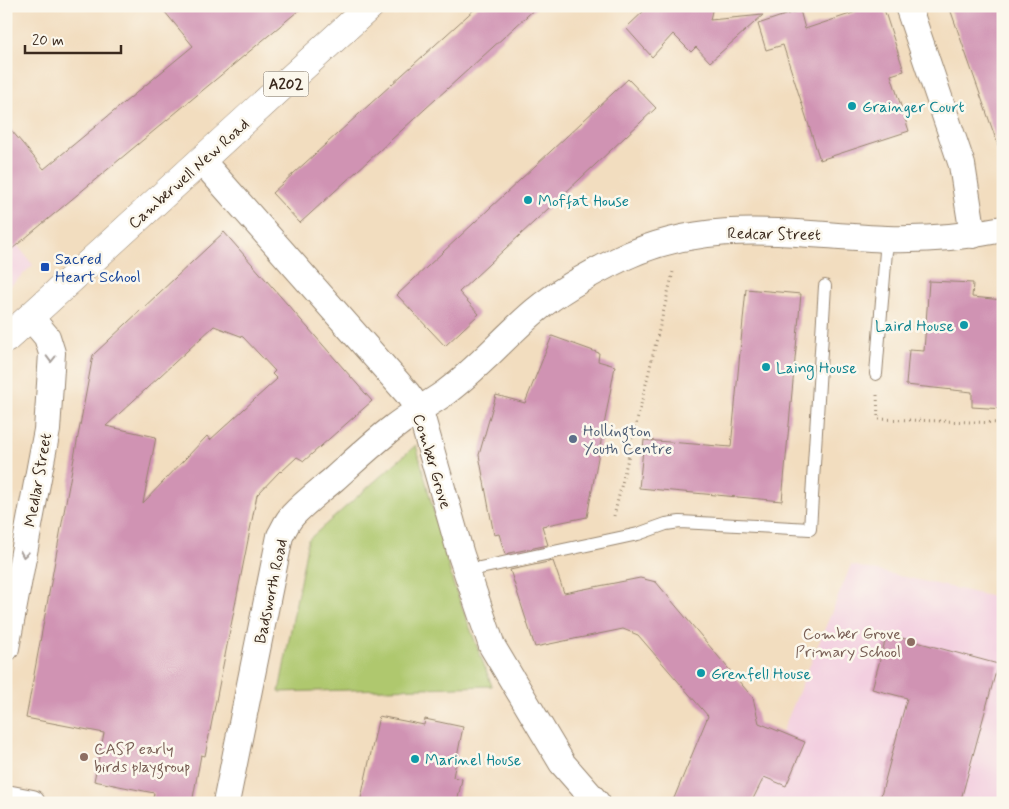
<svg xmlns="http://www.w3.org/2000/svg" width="1009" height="809" font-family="Mynerve,sans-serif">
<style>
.built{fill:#f3cfe0}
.green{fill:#afc86e;stroke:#757946}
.building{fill:#d093b3;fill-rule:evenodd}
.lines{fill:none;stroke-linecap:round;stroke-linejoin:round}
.lane-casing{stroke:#96846e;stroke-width:14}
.street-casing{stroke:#96846e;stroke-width:28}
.highway-casing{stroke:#96846e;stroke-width:29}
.path{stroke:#96846e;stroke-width:3;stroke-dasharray:1 4;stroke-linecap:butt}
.lane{stroke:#fff;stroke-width:12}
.street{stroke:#fff;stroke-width:26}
.highway{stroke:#fff;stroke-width:28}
.oneway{stroke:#a79f9a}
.culture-dot{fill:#0f9aa8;stroke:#fbf7ec;stroke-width:2}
.transit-dot{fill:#1a4fb4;stroke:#fbf7ec;stroke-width:2}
.service-dot{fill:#5c6f8a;stroke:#fbf7ec;stroke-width:2}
.education-dot{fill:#8d6e63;stroke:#fbf7ec;stroke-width:2}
.labels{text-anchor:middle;stroke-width:5;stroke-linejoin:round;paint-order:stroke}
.shield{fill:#fbf7ec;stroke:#75685c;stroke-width:1}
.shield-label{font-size:15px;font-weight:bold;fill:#3b2a1e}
.culture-label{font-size:16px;fill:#0d838f;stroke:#fbf7ec;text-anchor:start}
.street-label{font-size:16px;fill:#3b2a1e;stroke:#fbf7ec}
.transit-label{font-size:16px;fill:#164399;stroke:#fbf7ec;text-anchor:start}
.service-label{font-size:16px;fill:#4e5e75;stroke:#fbf7ec;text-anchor:start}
.education-label{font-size:16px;fill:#785e54;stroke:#fbf7ec;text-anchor:end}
</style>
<rect width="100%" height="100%" fill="#fbf7ec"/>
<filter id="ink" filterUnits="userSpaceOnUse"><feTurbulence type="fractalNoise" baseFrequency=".02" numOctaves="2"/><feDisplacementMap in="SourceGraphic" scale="10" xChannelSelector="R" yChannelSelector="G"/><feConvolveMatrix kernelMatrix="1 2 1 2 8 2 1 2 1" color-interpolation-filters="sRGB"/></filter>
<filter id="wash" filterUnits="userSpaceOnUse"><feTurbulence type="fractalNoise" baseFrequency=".0096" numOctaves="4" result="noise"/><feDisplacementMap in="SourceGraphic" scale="20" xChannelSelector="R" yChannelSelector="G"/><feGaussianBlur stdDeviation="1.12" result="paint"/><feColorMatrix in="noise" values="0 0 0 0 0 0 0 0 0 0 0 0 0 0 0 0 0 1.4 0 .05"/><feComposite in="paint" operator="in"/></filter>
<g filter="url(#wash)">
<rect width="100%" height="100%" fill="#f2ddbf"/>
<g class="built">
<path d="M 6,231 L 33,265 L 6,290 Z"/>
<path d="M 851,565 L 1003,599 L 1003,803 L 753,803 Z"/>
</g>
<path class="green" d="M 416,445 L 453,583 L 492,686 L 279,692 L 308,540 Z"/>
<g id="blocks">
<g class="building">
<path d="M 160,6 L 304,6 L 6,254 L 6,124 L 44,169 L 193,46 Z"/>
<path d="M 478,6 L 538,6 L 300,223 L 272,193 Z"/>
<path d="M 647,6 L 713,6 L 710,20 L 763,15 L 710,62 L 696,47 L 691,52 L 673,34 L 652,57 L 626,28 L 648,7 Z"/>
<path d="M 854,6 L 883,6 L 904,71 L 891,75 L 909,131 L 820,160 L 783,45 L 766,50 L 758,24 L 800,10 L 805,29 L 856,12 Z"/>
<path d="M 949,6 L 1003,6 L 1003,147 L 999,148 Z"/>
<path d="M 628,79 L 656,108 L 459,292 L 479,314 L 445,346 L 397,295 Z"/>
<path d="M 224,232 L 372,401 L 304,461 L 297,457 L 281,472 L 280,471 L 257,495 L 205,756 L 201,755 L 192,803 L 152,803 L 154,793 L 94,781 L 104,733 L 26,718 L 93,355 ZM 214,326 L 243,337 L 275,371 L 272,374 L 277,379 L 210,440 L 207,436 L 143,503 L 156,437 L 106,426 Z"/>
<path d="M 929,281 L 973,283 L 972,297 L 1003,300 L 1003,409 L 972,407 L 972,392 L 906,385 L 909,350 L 924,351 Z"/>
<path d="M 746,289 L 801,294 L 782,501 L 639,488 L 644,440 L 731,447 Z"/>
<path d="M 552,336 L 599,353 L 598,361 L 615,366 L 587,517 L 542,526 L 548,545 L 505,554 L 499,534 L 494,535 L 479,455 L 496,395 L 525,403 Z"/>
<path d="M 553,561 L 564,593 L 640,578 L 656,582 L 753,698 L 759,723 L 805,742 L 786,786 L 764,777 L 751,803 L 672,803 L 708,716 L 638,635 L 623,629 L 535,647 L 510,570 Z"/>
<path d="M 887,634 L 998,664 L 960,803 L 879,803 L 907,698 L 872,689 Z"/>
<path d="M 379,716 L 424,725 L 425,719 L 463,727 L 453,777 L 462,779 L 457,803 L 360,803 Z"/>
</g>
</g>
</g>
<g filter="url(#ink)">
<use href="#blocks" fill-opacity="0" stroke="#96846e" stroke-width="1"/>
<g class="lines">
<defs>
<g id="lane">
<path d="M 876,374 L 887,239"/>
<path d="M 466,571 L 638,534 L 666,524 L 680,522 L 810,529 L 825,286"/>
</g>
<g id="street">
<path d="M 908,6 L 962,165 L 973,235"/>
<path d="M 202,161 L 407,393 L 420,411 L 461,555 L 492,646 L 562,763 L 597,803"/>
<path d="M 6,648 L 47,430 L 52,353 L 47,337 L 30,317"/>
<path d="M 6,798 L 32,803"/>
<path d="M 226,803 L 280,536 C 284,529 287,521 293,515 C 305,502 320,491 334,479 C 353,462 373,443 394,427 C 409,415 426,406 442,395 C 476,371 503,338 535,311 C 560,290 591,273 620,259 C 709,216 793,235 887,239 C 926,240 964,237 1003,229"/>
</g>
<path id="highway" d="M 6,339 L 370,6"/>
</defs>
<use href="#lane" class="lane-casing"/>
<use href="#street" class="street-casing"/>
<use href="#highway" class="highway-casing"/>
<g class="path">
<path d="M 781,7 L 783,6"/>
<path d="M 877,395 L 878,419 L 1003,423"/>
<path d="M 614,516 L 673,272"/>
</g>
<use href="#lane" class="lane"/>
<use href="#street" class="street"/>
<use href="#highway" class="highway"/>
</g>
<defs><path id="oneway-chevron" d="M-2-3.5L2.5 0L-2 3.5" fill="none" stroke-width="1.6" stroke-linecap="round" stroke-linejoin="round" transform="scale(1.25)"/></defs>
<g class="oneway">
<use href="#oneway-chevron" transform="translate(51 359) rotate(91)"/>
<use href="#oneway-chevron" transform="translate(24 554) rotate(100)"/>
</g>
</g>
<g class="culture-dot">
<circle cx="852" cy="106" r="5"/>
<circle cx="528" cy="200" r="5"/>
<circle cx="964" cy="325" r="5"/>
<circle cx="766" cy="367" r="5"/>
<circle cx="701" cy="673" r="5"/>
<circle cx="415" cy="759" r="5"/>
</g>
<rect class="transit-dot" x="40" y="262" width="10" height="10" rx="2.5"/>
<circle class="service-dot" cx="573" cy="439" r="5"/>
<g class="education-dot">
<circle cx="911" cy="642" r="5"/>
<circle cx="84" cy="757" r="5"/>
</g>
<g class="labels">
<rect class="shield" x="263.5" y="71.5" width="45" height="25" rx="4"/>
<g class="shield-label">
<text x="286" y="89">A202</text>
</g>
<g class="culture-label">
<text x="862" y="112">Grainger Court</text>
<text x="538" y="206">Moffat House</text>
<text x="954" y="331" text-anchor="end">Laird House</text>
<text x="776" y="373">Laing House</text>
<text x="711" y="679">Grenfell House</text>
<text x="425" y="765">Marinel House</text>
</g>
<g class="street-label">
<text transform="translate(188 173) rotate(-42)" y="6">Camberwell New Road</text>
<text transform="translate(774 233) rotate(1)" y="6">Redcar Street</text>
<text transform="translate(433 461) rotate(73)" y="6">Comber Grove</text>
<text transform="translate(37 480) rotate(-80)" y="6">Medlar Street</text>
<text transform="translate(270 591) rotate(-78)" y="6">Badsworth Road</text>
</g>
<g class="transit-label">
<text x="55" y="264">Sacred<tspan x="55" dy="18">Heart School</tspan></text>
</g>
<g class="service-label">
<text x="583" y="436">Hollington<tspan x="583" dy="18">Youth Centre</tspan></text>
</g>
<g class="education-label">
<text x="901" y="639">Comber Grove<tspan x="901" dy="18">Primary School</tspan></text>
<text x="94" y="754" text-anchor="start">CASP early<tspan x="94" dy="18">birds playgroup</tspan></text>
</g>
</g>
<rect width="1009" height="809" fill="none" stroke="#fbf7ec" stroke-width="25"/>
<path d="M25 45v8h96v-8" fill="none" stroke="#3b2a1e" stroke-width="2.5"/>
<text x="32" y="45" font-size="15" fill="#3b2a1e" stroke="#fbf7ec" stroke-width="4" paint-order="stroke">20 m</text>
</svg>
